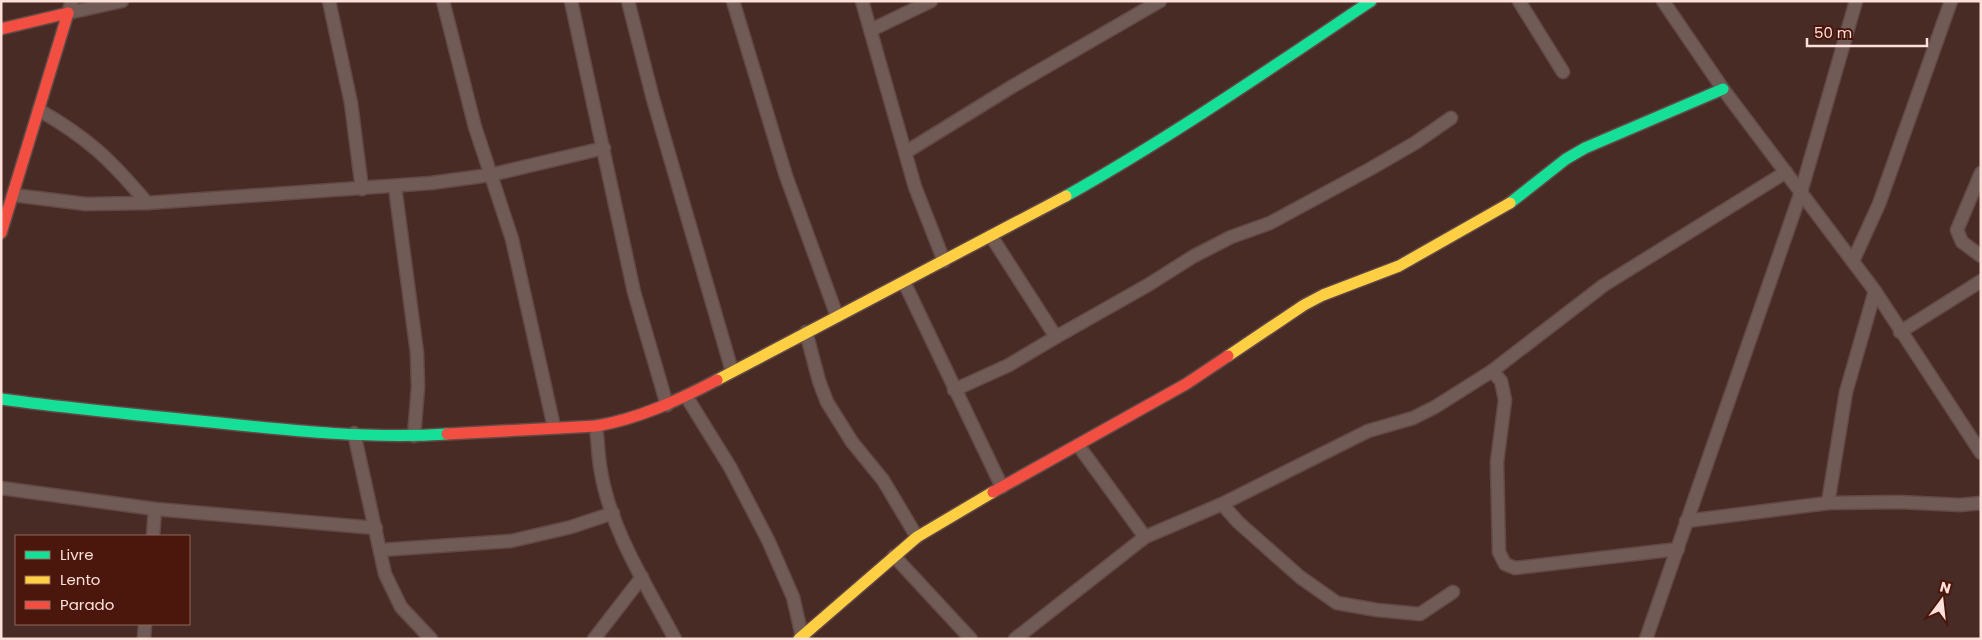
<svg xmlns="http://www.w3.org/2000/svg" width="1982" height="640" font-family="Poppins,sans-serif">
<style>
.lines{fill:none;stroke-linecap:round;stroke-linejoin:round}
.street-casing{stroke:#624945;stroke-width:15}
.fast-casing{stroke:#624945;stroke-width:14}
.slow-casing{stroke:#624945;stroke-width:14}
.jam-casing{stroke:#624945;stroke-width:14}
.street{stroke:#715b56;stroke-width:12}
.fast{stroke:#16e098;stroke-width:11}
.slow{stroke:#ffcf43;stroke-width:11}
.jam{stroke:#f24e42;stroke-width:11}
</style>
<rect width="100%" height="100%" fill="#482b25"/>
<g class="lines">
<defs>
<g id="street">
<path d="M 72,1 L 68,13 L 122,1"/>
<path d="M 329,1 L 351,103 L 362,189"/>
<path d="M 443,1 L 475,127 L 512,239 L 554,427"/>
<path d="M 571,1 L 634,292 L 667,405"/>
<path d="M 628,1 L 653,99 L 732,371"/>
<path d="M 733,1 L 786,176 L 837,316"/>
<path d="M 862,1 L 915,187 L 944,261"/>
<path d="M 1519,1 L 1563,72"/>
<path d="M 1663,1 L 1723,89 L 1875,291 L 1981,453"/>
<path d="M 871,30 L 931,1"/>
<path d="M 39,110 C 88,138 111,160 147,203 L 431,183 L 490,175 L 604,148"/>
<path d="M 906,152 L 1013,86 L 1160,1"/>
<path d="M 1981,173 L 1957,230 L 1962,242 L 1981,256"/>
<path d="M 395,187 L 417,353 L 418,387 L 414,436"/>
<path d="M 13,195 L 86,204 L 147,203"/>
<path d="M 991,236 L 1056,337 L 1148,285 L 1194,256 L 1231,237 L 1270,223 L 1370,169 L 1415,143 L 1451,118"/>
<path d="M 1853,261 L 1879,204 L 1951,1"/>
<path d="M 904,282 L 1002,487"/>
<path d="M 806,332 L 819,381 L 827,402 L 852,442 L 883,480 L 917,537"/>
<path d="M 1900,332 L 1981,281"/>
<path d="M 1492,371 L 1501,381 L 1505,400 L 1497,462 L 1499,552 L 1505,564 L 1515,568 L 1678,549"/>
<path d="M 954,390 L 1009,365 L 1056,337"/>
<path d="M 686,396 L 730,467 L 768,540 L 793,597 L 802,636"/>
<path d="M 596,426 C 598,442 598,457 601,472 C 611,531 647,586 675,639"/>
<path d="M 354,433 L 385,574 L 401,607 L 431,639"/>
<path d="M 1078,445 L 1145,537"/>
<path d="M 1,488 L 155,509 L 376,528"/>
<path d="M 1828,503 L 1846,392 L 1875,291"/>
<path d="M 1222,504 L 1238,522 L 1300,577 L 1337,603 L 1377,610 L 1420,614 L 1453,592"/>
<path d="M 1686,521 L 1828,503 L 1899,502 L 1960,505 L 1981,503"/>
<path d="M 153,536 L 155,509"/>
<path d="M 381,550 L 511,541 L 571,527 L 613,513"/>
<path d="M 894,556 L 971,639"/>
<path d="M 144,639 L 145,624"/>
<path d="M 594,639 L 642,577"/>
<path d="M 1015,639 L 1145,537 L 1222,504 L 1368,431 L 1413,418 L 1435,407 L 1492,371 L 1604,285 L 1786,172"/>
<path d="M 1646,639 L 1801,192 L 1856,1"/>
</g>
<g id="fast">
<path d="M 1066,196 C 1171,137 1271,68 1371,1"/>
<path d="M 1510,203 L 1566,159 L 1585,148 L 1723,89"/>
<path d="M 1,399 C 74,409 147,416 220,423 C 295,431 372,439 447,434"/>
</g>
<g id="slow">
<path d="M 1228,356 L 1304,305 L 1323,295 L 1399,266 L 1510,203"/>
<path d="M 717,380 L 1066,196"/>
<path d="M 799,639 L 917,537 L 993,492"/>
</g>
<g id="jam">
<path d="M 1,29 L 68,13"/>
<path d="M 1,233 L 68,13"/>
<path d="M 447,434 L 596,426 C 638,419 679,400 717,380"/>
<path d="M 993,492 L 1186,384 L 1228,356"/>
</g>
</defs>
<use href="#street" class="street-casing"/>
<use href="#fast" class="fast-casing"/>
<use href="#slow" class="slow-casing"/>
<use href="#jam" class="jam-casing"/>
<use href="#street" class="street"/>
<use href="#fast" class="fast"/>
<use href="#slow" class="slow"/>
<use href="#jam" class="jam"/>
</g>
<rect width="1982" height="640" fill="none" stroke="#fde0d9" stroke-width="5"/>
<rect x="15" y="535" width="175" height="90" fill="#4b160b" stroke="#92675d"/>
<rect x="25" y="551" width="25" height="8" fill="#16e098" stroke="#92675d"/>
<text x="60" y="560" font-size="15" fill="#fde0d9">Livre</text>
<rect x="25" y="576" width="25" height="8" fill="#ffcf43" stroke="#92675d"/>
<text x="60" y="585" font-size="15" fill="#fde0d9">Lento</text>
<rect x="25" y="601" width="25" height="8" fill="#f24e42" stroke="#92675d"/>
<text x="60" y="610" font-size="15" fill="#fde0d9">Parado</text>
<g transform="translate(1942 600) rotate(15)" stroke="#4b160b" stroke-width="4" paint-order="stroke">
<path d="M0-4L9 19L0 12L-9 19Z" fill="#fde0d9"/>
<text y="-8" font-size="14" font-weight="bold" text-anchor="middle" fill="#fde0d9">N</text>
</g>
<path d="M1807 38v8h120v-8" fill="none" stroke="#fde0d9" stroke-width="2.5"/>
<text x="1814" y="38" font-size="15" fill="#fde0d9" stroke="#4b160b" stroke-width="4" paint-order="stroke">50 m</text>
</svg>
